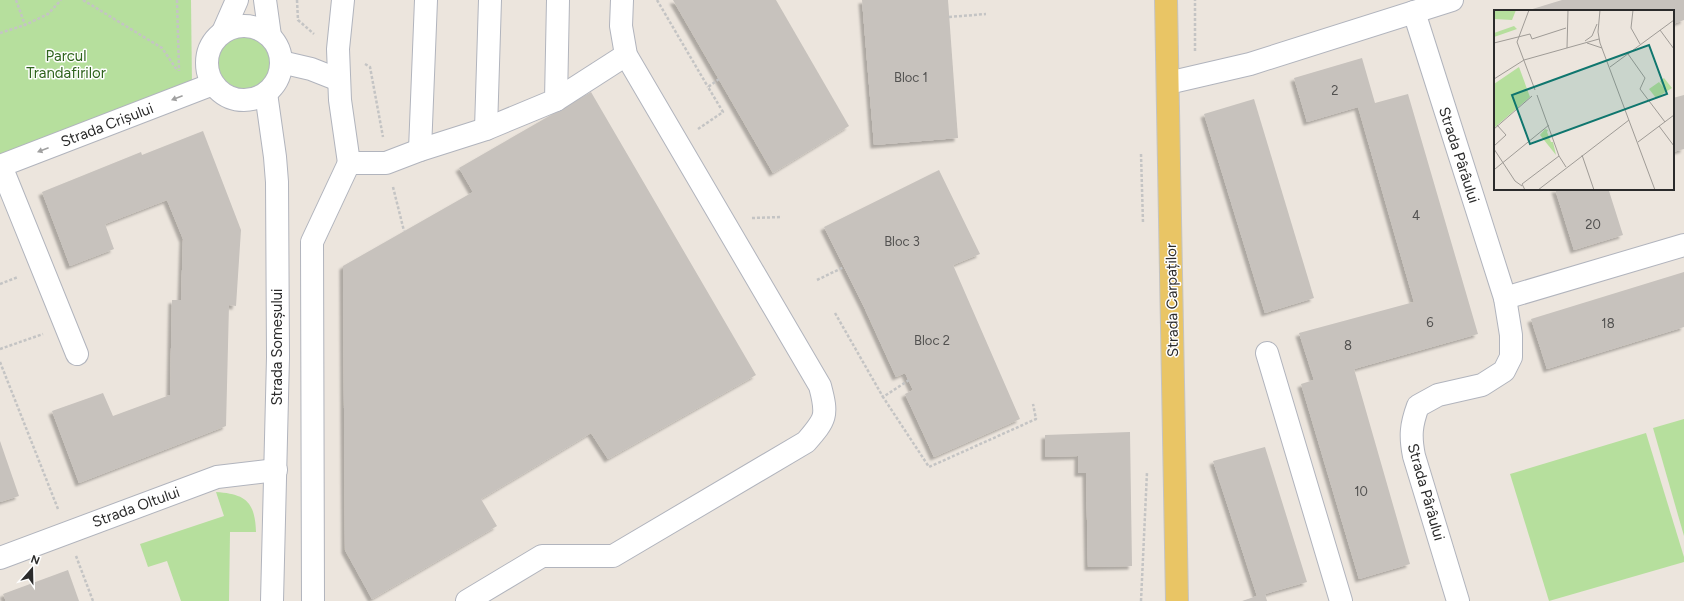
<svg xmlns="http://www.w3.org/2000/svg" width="1684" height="601" font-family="Figtree,sans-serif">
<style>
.green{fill:#b6df9d}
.building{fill:#c7c2bd;filter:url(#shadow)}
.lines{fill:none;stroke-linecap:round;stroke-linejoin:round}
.minor-casing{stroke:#b1b4bd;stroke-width:24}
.major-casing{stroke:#c4c4c4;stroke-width:24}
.path{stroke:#c4c4c4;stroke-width:2.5;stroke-dasharray:3 2;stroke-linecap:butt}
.minor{stroke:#fff;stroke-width:22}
.major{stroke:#e9c565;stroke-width:22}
.oneway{fill:#a0a0a0}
.labels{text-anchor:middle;stroke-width:3;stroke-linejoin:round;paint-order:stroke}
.number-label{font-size:13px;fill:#525150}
.park-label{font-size:15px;fill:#30641e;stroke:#fff}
.street-label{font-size:15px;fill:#2b2b2b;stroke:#fff}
.inset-road{fill:none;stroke:#9f9b96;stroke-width:1}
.view{fill:#0f766e;fill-opacity:0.15;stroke:#0f766e;stroke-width:2}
.inset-edge{fill:none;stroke:#2b2b2b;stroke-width:2}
</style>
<defs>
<filter id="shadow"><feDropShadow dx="-3.5" dy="3.5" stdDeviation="1" flood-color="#0004"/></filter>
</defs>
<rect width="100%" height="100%" fill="#ece5dd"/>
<g class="green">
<path d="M 0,0 L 191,0 L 192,87 L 0,159 Z"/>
<circle cx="245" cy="62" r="27"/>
<path d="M 1684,419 L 1684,536 L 1653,428 Z"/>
<path d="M 1646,433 L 1684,557 L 1684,562 L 1549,601 L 1510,474 Z"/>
<path d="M 216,492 C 246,494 255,502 256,532 L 230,532 L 229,601 L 181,601 L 167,561 L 148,567 L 140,544 L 224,516 Z"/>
</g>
<g class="building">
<path d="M 673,0 L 776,0 L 849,126 L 773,173 Z"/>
<path d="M 862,0 L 948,0 L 958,138 L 874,145 Z"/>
<path d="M 1562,0 L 1684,0 L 1684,20 L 1673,24 L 1673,11 L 1526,11 Z"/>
<path d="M 1362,58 L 1375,103 L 1408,94 L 1478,334 L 1354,369 L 1410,564 L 1359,579 L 1301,384 L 1314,380 L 1299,333 L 1414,302 L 1358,107 L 1307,122 L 1294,78 Z"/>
<path d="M 591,92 L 756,375 L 608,459 L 591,433 L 481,499 L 497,526 L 372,599 L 345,550 L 343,266 L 473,192 L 459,168 Z"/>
<path d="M 1684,95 L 1684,149 L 1673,152 L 1673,98 Z"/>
<path d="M 1254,99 L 1314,298 L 1265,313 L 1204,114 Z"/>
<path d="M 203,131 L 241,230 L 236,306 L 229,305 L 226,426 L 79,483 L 52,411 L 103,393 L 113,416 L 170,395 L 172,300 L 181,300 L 183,239 L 167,200 L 105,224 L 114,249 L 70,266 L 42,192 L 141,152 L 142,155 Z"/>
<path d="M 939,170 L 980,254 L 953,265 L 1020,419 L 934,457 L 905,394 L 913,390 L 905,373 L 896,377 L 864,307 L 824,227 Z"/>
<path d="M 1555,189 L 1614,189 L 1609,191 L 1623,235 L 1574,250 Z"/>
<path d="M 1684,272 L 1684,327 L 1547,369 L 1531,319 Z"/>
<path d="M 1130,432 L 1132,566 L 1088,567 L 1086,473 L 1078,473 L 1078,456 L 1045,457 L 1045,435 Z"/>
<path d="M 0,441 L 19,496 L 0,502 Z"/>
<path d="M 1265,447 L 1307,582 L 1265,594 L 1267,601 L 1242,601 L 1257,596 L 1213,461 Z"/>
<path d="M 68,570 L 79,601 L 6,601 L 3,594 Z"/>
</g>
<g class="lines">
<defs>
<g id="minor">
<path d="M 265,0 L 270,36"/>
<path d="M 343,0 L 338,49 L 340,100 L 349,163 L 386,163 L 420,150 L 486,129 L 556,100 L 558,0"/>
<path d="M 1414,12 L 1505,298 L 1511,335 L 1511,357 L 1504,371 L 1482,385 L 1438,395 L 1418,406 C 1411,425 1410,436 1414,456 L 1458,601"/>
<circle cx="244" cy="63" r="37"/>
<path d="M 223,32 L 237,0"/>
<path d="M 281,62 L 311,69 L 339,80"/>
<path d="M 1168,83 L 1250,64 L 1452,0"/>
<path d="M 266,93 L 275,157 L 277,182 L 278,357 L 272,601"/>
<path d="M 556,100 L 626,55"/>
<path d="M 486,129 L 490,0"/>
<path d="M 420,150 L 426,0"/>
<path d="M 0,166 L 213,84"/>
<path d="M 1,166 L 77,354"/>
<path d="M 1505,298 L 1684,245"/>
<path d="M 1267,353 L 1341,601"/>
<path d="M 0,558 L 217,477 L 276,470"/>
<path d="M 313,601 L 312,242 L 349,163"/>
<path d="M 467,601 L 542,556 L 613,556 L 806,442 C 826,419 828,416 820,386 L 626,55 L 621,26 L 622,0"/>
</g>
<path id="major" d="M 1166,0 L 1177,601"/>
</defs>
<use href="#minor" class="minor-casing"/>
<use href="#major" class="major-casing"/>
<g class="path">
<path d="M 16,0 L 25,25"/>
<path d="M 83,0 L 162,48 L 177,70"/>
<path d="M 177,0 L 179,71"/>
<path d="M 297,0 L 298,20 L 314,34"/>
<path d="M 657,0 L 708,87"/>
<path d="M 949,17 L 986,14"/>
<path d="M 0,33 L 25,25 L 48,14 L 61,0"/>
<path d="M 1195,51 L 1195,0"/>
<path d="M 365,64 L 370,67 L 383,137"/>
<path d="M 698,129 L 723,112 L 708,87 L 719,79"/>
<path d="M 1141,154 L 1143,223"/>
<path d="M 393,187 L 404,231"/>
<path d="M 752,218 L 782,217"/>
<path d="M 817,280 L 844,267"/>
<path d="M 0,284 L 18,277"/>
<path d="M 835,313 L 883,397"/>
<path d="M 0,349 L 43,334"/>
<path d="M 0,362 L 58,509"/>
<path d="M 909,380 L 883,397 L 929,467 L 1036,419 L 1033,404"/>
<path d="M 76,556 L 93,601"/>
<path d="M 1141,601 L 1147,472"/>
</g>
<use href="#minor" class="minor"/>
<use href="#major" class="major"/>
</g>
<defs><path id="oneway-solid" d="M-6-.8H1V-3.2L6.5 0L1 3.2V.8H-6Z"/></defs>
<g class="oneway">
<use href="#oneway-solid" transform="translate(177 98) rotate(159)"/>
<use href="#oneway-solid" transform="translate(43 150) rotate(159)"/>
</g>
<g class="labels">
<g class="number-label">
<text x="911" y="82">Bloc 1</text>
<text x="1335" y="95">2</text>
<text x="1416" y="220">4</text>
<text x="1593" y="229">20</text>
<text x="902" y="246">Bloc 3</text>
<text x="1430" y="327">6</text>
<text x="1608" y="328">18</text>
<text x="932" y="345">Bloc 2</text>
<text x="1348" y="350">8</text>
<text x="1361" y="496">10</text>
</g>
<g class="park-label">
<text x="66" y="61">Parcul<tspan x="66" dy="17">Trandafirilor</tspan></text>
</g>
<g class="street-label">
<text transform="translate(107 125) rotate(-21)" y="5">Strada Crișului</text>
<text transform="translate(1459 155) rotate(72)" y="5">Strada Pârâului</text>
<text transform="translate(1172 300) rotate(-91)" y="5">Strada Carpaților</text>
<text transform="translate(277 347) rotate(-90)" y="5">Strada Someșului</text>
<text transform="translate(1426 492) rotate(74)" y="5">Strada Pârâului</text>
<text transform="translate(136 507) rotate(-20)" y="5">Strada Oltului</text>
</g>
</g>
<g transform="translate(1494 10)">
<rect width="180" height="180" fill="#ece5dd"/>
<path d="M 0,0 L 22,0 L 18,10 L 0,9 ZM 20,16 L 23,19 L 0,27 L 0,23 ZM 25,57 L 36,87 L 0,118 L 0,74 ZM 170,68 L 178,78 L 162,88 L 155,79 L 165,72 L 169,77 L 166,71 ZM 51,119 L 54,120 L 53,122 L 57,132 L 59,132 L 62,145 L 46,125 Z" fill="#b6df9d"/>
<path class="inset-road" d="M 35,0 L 23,32 L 41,80M 106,0 L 104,22 L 106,33 L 161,180M 139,0 L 137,18 L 146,34M 166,20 L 180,39M 91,31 L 98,26 L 103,14M 0,33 L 36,24 L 38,29 L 72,18M 93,33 L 108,38M 73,38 L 74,0M 134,44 L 151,68 L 146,79 L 171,112M 116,57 L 180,10M 0,69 L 30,50 L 105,29M 43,85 L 65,146 L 72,157M 165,116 L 180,136M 0,119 L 38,86M 144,132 L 180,105M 0,136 L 12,125 L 3,115M 0,139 L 21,171 L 28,176M 88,145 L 100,180M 1,159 L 55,115M 31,180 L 28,174 L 65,146M 44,180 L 135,110"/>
<path class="view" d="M 155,35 L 173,84 L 36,134 L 18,85 Z"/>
<rect width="180" height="180" class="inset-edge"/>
</g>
<g transform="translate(32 569) rotate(20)" stroke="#ffffff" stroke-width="3" paint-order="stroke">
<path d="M0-3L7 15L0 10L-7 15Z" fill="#2b2b2b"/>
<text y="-6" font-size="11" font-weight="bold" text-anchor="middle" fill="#2b2b2b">N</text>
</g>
</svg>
